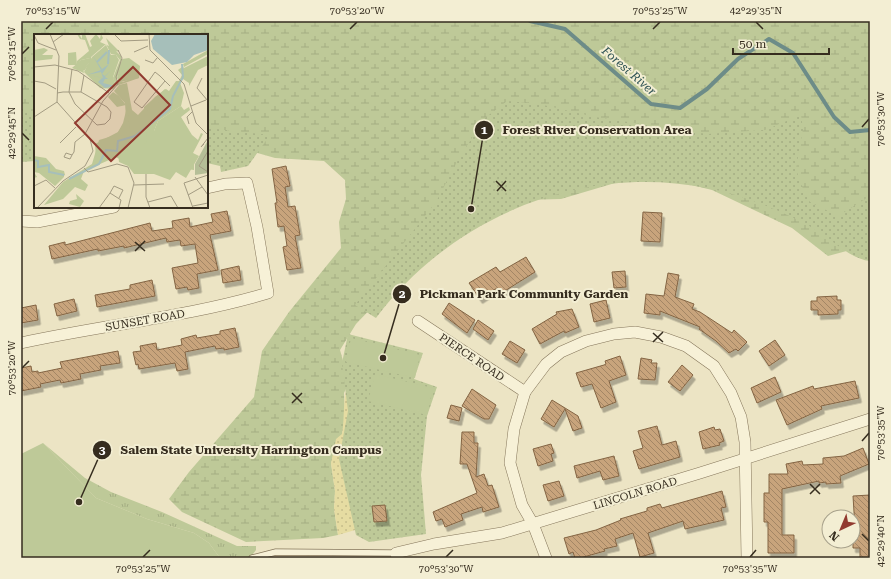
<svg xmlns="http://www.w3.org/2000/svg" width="891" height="579" font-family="'Roboto Serif',serif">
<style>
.grass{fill:url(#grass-tufts)}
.wetland{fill:url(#wetland-marsh)}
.sand{fill:url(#sand-dots)}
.park{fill:url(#park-dots)}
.garden{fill:#bec998}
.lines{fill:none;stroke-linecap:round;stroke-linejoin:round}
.stream{stroke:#6d8c88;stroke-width:4}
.building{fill:url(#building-back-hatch);stroke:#836443;filter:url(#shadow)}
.service-casing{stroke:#85765b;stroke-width:7}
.minor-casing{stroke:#85765b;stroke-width:12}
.service{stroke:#f7f1d7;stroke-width:5.5}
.minor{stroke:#f7f1d7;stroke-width:11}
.ticks{fill:none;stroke:#362d1f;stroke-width:1.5}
.labels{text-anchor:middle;stroke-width:4;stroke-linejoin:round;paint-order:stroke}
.street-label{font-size:11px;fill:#362d1f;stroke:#f3eed3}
.water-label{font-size:12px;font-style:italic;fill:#2f5355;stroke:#f3eed3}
.inset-river{fill:none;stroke:#a6bfba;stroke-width:2}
.inset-road{fill:none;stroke:#a39b82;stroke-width:1}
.view{fill:#913a2f;fill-opacity:0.15;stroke:#913a2f;stroke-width:2}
.inset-edge{fill:none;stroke:#362d1f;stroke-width:2}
.leader{fill:none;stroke:#362d1f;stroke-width:1.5}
.callout-dot{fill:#362d1f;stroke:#f3eed3;stroke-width:1.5}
.mark-label{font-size:12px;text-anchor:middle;font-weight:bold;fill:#fff}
.callout-label{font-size:12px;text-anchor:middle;font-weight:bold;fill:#362d1f;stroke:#f3eed3;stroke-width:4;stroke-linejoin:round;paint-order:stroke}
.neatline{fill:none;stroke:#362d1f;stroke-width:1.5}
.ticks-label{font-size:10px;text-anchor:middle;fill:#362d1f}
</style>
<defs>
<pattern id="grass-tufts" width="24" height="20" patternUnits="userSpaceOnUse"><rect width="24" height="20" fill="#bec998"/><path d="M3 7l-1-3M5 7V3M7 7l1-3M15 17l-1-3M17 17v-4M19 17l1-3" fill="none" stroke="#a4ad83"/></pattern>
<pattern id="wetland-marsh" width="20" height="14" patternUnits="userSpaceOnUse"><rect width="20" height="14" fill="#bec998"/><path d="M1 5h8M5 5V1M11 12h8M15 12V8" fill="none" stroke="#a4ad83"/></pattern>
<pattern id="sand-dots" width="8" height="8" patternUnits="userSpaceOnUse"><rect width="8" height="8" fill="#e6dca2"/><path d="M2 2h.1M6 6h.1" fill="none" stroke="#c6bd8b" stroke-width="1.8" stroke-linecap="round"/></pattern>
<pattern id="park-dots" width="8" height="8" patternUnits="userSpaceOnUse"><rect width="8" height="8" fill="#bec998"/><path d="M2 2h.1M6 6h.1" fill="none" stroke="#a4ad83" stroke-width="1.8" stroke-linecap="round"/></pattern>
<pattern id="building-back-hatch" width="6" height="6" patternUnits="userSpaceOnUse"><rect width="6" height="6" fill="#c8a47c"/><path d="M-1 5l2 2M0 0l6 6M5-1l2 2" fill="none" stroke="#a38665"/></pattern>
<filter id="shadow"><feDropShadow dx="2.5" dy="4.5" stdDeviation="0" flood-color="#0004"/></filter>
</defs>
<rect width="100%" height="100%" fill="#ece4c4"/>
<path class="grass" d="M 43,443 L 85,478 L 111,492 L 162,512 L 237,546 L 256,546 L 256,550 L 250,558 L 220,558 L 209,543 L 194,533 L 147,519 L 96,498 Z"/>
<path class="wetland" d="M 21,21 L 870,21 L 870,233 L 854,249 L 828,256 L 792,228 L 712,190 L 655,176 L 615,183 L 561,199 L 524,200 L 492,209 L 407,271 L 356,324 L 340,350 L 349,382 L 344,393 L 345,416 L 342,435 L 331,463 L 335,491 L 334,509 L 338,535 L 323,538 L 246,542 L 182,512 L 169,499 L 189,472 L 254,397 L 262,351 L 289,312 L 341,248 L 339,222 L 346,199 L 345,180 L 324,161 L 275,158 L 254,152 L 207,157 L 207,35 L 35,35 L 35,152 L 21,147 Z"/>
<path class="sand" d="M 349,382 L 362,528 L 338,535 L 334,509 L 335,491 L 331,463 L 336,439 L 342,434 C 345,417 342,398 349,382 Z"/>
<g class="park">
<path d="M 507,101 L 539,104 L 595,117 L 707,134 L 765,130 L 801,115 L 803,129 L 796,169 L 804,192 L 810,202 L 838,216 L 870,196 L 870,261 C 850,259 833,240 816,230 C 800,220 782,212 764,205 C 625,149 465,199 376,318 L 355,305 L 436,202 L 459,158 L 485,118 Z"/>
<path d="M 21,106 L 29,111 L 35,111 L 35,161 L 21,162 Z"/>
<path d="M 207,128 L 270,135 L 248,166 L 221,172 L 220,166 L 207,163 Z"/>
<path d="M 348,334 L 423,353 L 414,379 L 437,387 L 427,416 L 421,475 L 426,534 L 369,542 L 356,535 L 339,459 L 348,411 L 342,363 Z"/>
</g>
<g class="garden">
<path d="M 351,338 L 420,355 L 415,378 L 346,362 Z"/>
<path d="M 375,374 L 433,388 L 427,415 L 368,401 Z"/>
<path d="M 43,443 L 96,498 L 147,519 L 194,533 L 209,543 L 220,558 L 21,558 L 21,454 Z"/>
</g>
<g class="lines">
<path class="stream" d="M 530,21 L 565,29 L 651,104 L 680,108 L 707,89 L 738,59 L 769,39 L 793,53 L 834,117 L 850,132 L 870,130"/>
</g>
<g class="building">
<path d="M 286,166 L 290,186 L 285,187 L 288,207 L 295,206 L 300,235 L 295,236 L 301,268 L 287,270 L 283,247 L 287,246 L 284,226 L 278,227 L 275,203 L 277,203 L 272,169 Z"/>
<path d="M 227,211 L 231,231 L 210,235 L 218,270 L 197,274 L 199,288 L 188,290 L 187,287 L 176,289 L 172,268 L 198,263 L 195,244 L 181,246 L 180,240 L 167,242 L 166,238 L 124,248 L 124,246 L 98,251 L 98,249 L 52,259 L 49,246 L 65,242 L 65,245 L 150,223 L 152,231 L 173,228 L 172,221 L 189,218 L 190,227 L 213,222 L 211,214 Z"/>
<path d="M 643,212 L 662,213 L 660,242 L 641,241 Z"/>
<path d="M 526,257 L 535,272 L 500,294 L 497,288 L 480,299 L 469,283 L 496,267 L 500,272 Z"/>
<path d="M 239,266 L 241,280 L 223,283 L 221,270 Z"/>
<path d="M 625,271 L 626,287 L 614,288 L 612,272 Z"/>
<path d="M 668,273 L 679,275 L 675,297 L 694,304 L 692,309 L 700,312 L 732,333 L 734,330 L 747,342 L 738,351 L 736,349 L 729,353 L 716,341 L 699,329 L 700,327 L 660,311 L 660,315 L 644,313 L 646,294 L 664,296 Z"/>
<path d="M 152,280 L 155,296 L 97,307 L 95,295 L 130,289 L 130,285 Z"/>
<path d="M 837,296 L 837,300 L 841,300 L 841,310 L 838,310 L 838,314 L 818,315 L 818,310 L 811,310 L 811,301 L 817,301 L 817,297 Z"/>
<path d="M 74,299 L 77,311 L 57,316 L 54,304 Z"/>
<path d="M 606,300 L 610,318 L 594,322 L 590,304 Z"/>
<path d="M 449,303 L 475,320 L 467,333 L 442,314 Z"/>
<path d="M 36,305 L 38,320 L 21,323 L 21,308 Z"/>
<path d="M 572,309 L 579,327 L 565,333 L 564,331 L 540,344 L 532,329 L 557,314 L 556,312 Z"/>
<path d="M 478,320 L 494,331 L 488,340 L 473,329 Z"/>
<path d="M 235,328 L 239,347 L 224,350 L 224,348 L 216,349 L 215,346 L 185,352 L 188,369 L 177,371 L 175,363 L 139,369 L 138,364 L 136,365 L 133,352 L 141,351 L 140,346 L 156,343 L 157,350 L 182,345 L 181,339 L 196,335 L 197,338 L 220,334 L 220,331 Z"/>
<path d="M 775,340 L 785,355 L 769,366 L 759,351 Z"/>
<path d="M 510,341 L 525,350 L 517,363 L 502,354 Z"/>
<path d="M 118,351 L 120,363 L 100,366 L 101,370 L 80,374 L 81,379 L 61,383 L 60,380 L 40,384 L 41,387 L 21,391 L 21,368 L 31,366 L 32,372 L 38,371 L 38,373 L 62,368 L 60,362 Z"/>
<path d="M 620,356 L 626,375 L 609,381 L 616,402 L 601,408 L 592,384 L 581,387 L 576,373 L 604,365 L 606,364 L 605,361 Z"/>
<path d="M 641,358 L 652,360 L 651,363 L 657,363 L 655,380 L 638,379 Z"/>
<path d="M 682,365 L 693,375 L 680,391 L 668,382 Z"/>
<path d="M 775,377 L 781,392 L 757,403 L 751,388 Z"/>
<path d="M 855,381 L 859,398 L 821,406 L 822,409 L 787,425 L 776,400 L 813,386 L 814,389 Z"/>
<path d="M 472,389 L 496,405 L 489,419 L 484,419 L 462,406 Z"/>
<path d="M 552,400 L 578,416 L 582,428 L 573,431 L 565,409 L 554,427 L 541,419 Z"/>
<path d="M 451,405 L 462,408 L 459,421 L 447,418 Z"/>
<path d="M 657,426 L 662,445 L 676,441 L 680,457 L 639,469 L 633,451 L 643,448 L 638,431 Z"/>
<path d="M 714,427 L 715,430 L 720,429 L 724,441 L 719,443 L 720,445 L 703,449 L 699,432 Z"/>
<path d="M 462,432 L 474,432 L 474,443 L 478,443 L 476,477 L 484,474 L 488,486 L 492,485 L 499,507 L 483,512 L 482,507 L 461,514 L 463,520 L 445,527 L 442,519 L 436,521 L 433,512 L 477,493 L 467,464 L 460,464 Z"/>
<path d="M 551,444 L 554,453 L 551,454 L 553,461 L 538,466 L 533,449 Z"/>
<path d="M 863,448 L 869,464 L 840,476 L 841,483 L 826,484 L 826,482 L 819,483 L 819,481 L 782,489 L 782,535 L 794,535 L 794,553 L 768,553 L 768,522 L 764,522 L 764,493 L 769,493 L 769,474 L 788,474 L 786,464 L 802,461 L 803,465 L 823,464 L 823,458 L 844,456 Z"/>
<path d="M 614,456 L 619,476 L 603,480 L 600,471 L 577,478 L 574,466 Z"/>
<path d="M 559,481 L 564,496 L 548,501 L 543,485 Z"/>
<path d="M 722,491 L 726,507 L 721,508 L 724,520 L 685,529 L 683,521 L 648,533 L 654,553 L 640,557 L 633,533 L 615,539 L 617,546 L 604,549 L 605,551 L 580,558 L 575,558 L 573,552 L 569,554 L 564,538 L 596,530 L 621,520 L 620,519 L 647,511 L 647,508 L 660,504 L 662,508 Z"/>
<path d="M 870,495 L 870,558 L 860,558 L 860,548 L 853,548 L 853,528 L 855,528 L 853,496 Z"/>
<path d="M 385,505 L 387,521 L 374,522 L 372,506 Z"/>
</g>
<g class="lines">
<defs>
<path id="service" d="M 252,558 L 276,552 L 396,553"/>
<g id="minor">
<path d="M 21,221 L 37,222 L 114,207"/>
<path d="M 418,321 L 525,392"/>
<path d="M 21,343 C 103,325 187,317 268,293 L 257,227 L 247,183 L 225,184 L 207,188"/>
<path d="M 397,558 L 396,553 L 434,544 L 502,533 L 700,473 L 870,419"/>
<path d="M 546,558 L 533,524 L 522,505 L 510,463 L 514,429 L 525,392 L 546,364 L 561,352 L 586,341 L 614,334 L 635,332 L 661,337 L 686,346 L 714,366 L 731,393 L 741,417 L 745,442 L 747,558"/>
</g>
</defs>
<use href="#service" class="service-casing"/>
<use href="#minor" class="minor-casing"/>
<use href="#service" class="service"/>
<use href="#minor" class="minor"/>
</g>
<path class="ticks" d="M 756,22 L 763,29M 46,29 L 53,22M 350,29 L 357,22M 653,29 L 660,22M 22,54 L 29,47M 862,127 L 869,119M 22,133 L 29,140M 496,181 L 506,191M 497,191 L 506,181M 135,242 L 145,251M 135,251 L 145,241M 653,333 L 663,342M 653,342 L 663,332M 22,368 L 29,361M 292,393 L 302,403M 292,403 L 302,393M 862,441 L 869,433M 810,484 L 820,494M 810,494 L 820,484M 862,534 L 869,541M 143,557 L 150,550M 446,557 L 453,550M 750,557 L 756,550"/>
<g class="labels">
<g class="street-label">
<text transform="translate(145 320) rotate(-10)" y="4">SUNSET ROAD</text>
<text transform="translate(472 357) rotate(34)" y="4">PIERCE ROAD</text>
<text transform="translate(635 493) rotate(-17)" y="4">LINCOLN ROAD</text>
</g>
<g class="water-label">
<text transform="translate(629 71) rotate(41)" y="4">Forest River</text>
</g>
</g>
<g transform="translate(34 34)">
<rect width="174" height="174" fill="#ece4c4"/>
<path d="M 43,0 L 45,0 L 48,5 L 48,0 L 51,0 L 56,13 L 58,12 L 56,7 L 62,0 L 66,5 L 67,0 L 69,4 L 66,8 L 75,12 L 72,4 L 84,16 L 85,18 L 82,17 L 87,22 L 87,33 L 82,46 L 89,48 L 98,44 L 105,44 L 82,52 L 79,44 L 86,26 L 82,21 L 77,20 L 72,10 L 57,23 L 57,28 L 50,37 L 48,35 L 55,29 L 56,24 L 47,26 L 43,31 L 43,27 L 55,17 L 51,6 L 46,5 Z" fill="#bec998"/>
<path d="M 10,14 L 14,16 L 8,21 L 19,21 L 18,25 L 0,27 L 0,16 ZM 56,24 L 56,28 L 49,35 L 50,39 L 38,34 L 47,26 Z" fill="#bec998"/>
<path d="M 72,11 L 77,21 L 82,21 L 85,26 L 79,43 L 82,52 L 79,55 L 66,54 L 50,38 L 58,23 ZM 148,30 L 151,37 L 146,49 L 150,59 L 147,72 L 124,87 L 120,97 L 115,97 L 160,130 L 160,136 L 87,126 L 82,123 L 50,137 L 47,145 L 54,151 L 51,157 L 41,153 L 29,165 L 10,171 L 29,148 L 58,130 L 65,106 L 82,101 L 89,91 L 92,84 L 91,69 L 80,57 L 85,51 L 93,49 L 98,76 L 104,81 L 121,63 L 132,55 L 135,57 L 142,47 L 145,47 L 148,41 L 144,36 L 148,33 ZM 0,122 L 12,124 L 22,135 L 30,137 L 31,141 L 26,144 L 0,132 ZM 42,160 L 50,167 L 46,173 L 35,170 L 36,167 L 43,165 Z" fill="#bec998"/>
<path d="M 174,106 L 174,139 L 161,141 L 161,130 Z" fill="#b5be97"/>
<path d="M 174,16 L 174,20 L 150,33 L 149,30 ZM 174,22 L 174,31 L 164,36 L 155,52 L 155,49 L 149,45 L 150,34 ZM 131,55 L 134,58 L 132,63 L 110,79 L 110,73 ZM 79,58 L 85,62 L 92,71 L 83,73 L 74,63 ZM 147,72 L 150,76 L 155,73 L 156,76 L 147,83 L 158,101 L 164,106 L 167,99 L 169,100 L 159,119 L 165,122 L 152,144 L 142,138 L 136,146 L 120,140 L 100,140 L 94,132 L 85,128 L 84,119 L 96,116 L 91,110 L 113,109 L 112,98 L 114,94 L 118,92 L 120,97 L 124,87 ZM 93,73 L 96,96 L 81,107 L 76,114 L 73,110 L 67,110 L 66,122 L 58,131 L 62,123 L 61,110 L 84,98 L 89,89 ZM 1,125 L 4,128 L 3,132 L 9,134 L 15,131 L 14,137 L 22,141 L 30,140 L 30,143 L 21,152 L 5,139 L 0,138 L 3,143 L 0,144 Z" fill="#bec998"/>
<path d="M 42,18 L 43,31 L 34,31 L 34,19 ZM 95,24 L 106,32 L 105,44 L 86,48 L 83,44 L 88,25 Z" fill="#bec998"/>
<path d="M 121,0 L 174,0 L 174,16 L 160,21 L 153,28 L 138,31 L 119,15 L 117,7 ZM 59,22 L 68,35 L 75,30 L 68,40 L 71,42 L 77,36 L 71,43 L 74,45 L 71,45 L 69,49 L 81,52 L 71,54 L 64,48 L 68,44 L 56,41 L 69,44 L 67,38 L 53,41 L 67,36 Z" fill="#a6bfba"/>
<path class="inset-river" d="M 63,28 L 73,18M 74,30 L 75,16M 0,126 L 4,127 L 4,133 L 15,131 L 15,138 L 30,141M 35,145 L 65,130 L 72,116 L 83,117 L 84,107 L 101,102 L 136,75 L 139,62 L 149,43 L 148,30"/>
<path class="inset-road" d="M 80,0 L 87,7 L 114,6M 115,0 L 116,16 L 150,50 L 162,89 L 174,101M 0,1 L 4,9 L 22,16M 19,8 L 30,0M 100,18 L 114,12M 111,26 L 119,29 L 123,24M 0,33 L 21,31 L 44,37 L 75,59M 168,44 L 163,54 L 174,67M 0,47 L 11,49 L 22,55M 131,47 L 108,74 L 100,68 L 121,38 L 126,42 L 136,52M 47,58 L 50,41M 23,59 L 29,58 L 47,58 L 73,73 L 77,78 L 76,85 L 71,90 L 63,91 L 41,70 L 35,58 L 38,35M 157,72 L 172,66M 0,83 L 23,68M 155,90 L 153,83 L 158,78M 26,109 L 42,93M 170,110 L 167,113 L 174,104M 38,121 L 32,119 L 30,123 L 36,125 L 38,121 L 40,118 L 41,108 L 51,100 L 69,67 L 84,50 L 82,43 L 88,24 L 84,16M 50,134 L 54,138 L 83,130 L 94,133 L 100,149 L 94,174M 174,138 L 165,132 L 174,117M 112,140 L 112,163 L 116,174M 161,143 L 174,161M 100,151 L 130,150M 0,152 L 12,146 L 21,154M 154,161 L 168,153M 85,164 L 89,156 L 80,152 L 76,159 L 87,166 L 85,174M 114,168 L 137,162 L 144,174M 159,172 L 174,169M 3,174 L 29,147 L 51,132 L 59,117 L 56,105 L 23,68 L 25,22 L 16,0M 65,174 L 76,159M 159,174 L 150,149 L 174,141"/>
<path class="view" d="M 99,33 L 136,71 L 77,127 L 41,89 Z"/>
<rect width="174" height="174" class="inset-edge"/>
</g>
<path class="leader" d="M471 209L484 130M383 358L402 294M79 502L102 450"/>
<g class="callout-dot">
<circle cx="471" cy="209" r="4"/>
<circle cx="383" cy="358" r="4"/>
<circle cx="79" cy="502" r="4"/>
<circle cx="484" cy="130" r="10"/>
<circle cx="402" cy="294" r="10"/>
<circle cx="102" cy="450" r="10"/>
</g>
<g class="mark-label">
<text x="484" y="134">1</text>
<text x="402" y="298">2</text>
<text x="102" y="454">3</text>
</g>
<g class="callout-label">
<text x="597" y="134">Forest River Conservation Area</text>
<text x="524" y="298">Pickman Park Community Garden</text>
<text x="251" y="454">Salem State University Harrington Campus</text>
</g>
<rect width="891" height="579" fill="none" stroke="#f3eed3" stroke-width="44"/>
<g transform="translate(841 529) rotate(224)"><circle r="19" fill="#f3eed3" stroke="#a7a18b"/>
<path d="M0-3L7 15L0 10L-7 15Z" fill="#913a2f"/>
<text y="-6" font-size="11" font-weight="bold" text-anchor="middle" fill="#362d1f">N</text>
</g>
<path d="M733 48v6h96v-6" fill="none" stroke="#362d1f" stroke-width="2"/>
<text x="739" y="48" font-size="12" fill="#362d1f" stroke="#f3eed3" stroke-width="3" paint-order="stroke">50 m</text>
<rect x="22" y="22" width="847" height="535" class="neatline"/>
<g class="ticks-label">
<text x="53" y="14">70°53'15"W</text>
<text x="357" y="14">70°53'20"W</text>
<text x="660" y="14">70°53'25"W</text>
<text x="756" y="14">42°29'35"N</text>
<text transform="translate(11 54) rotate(-90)" y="4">70°53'15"W</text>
<text transform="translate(880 119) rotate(-90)" y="4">70°53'30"W</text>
<text transform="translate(11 133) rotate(-90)" y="4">42°29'45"N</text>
<text transform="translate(11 368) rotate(-90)" y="4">70°53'20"W</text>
<text transform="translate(880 433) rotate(-90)" y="4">70°53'35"W</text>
<text transform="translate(880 541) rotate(-90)" y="4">42°29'40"N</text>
<text x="143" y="572">70°53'25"W</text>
<text x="446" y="572">70°53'30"W</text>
<text x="750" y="572">70°53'35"W</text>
</g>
</svg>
